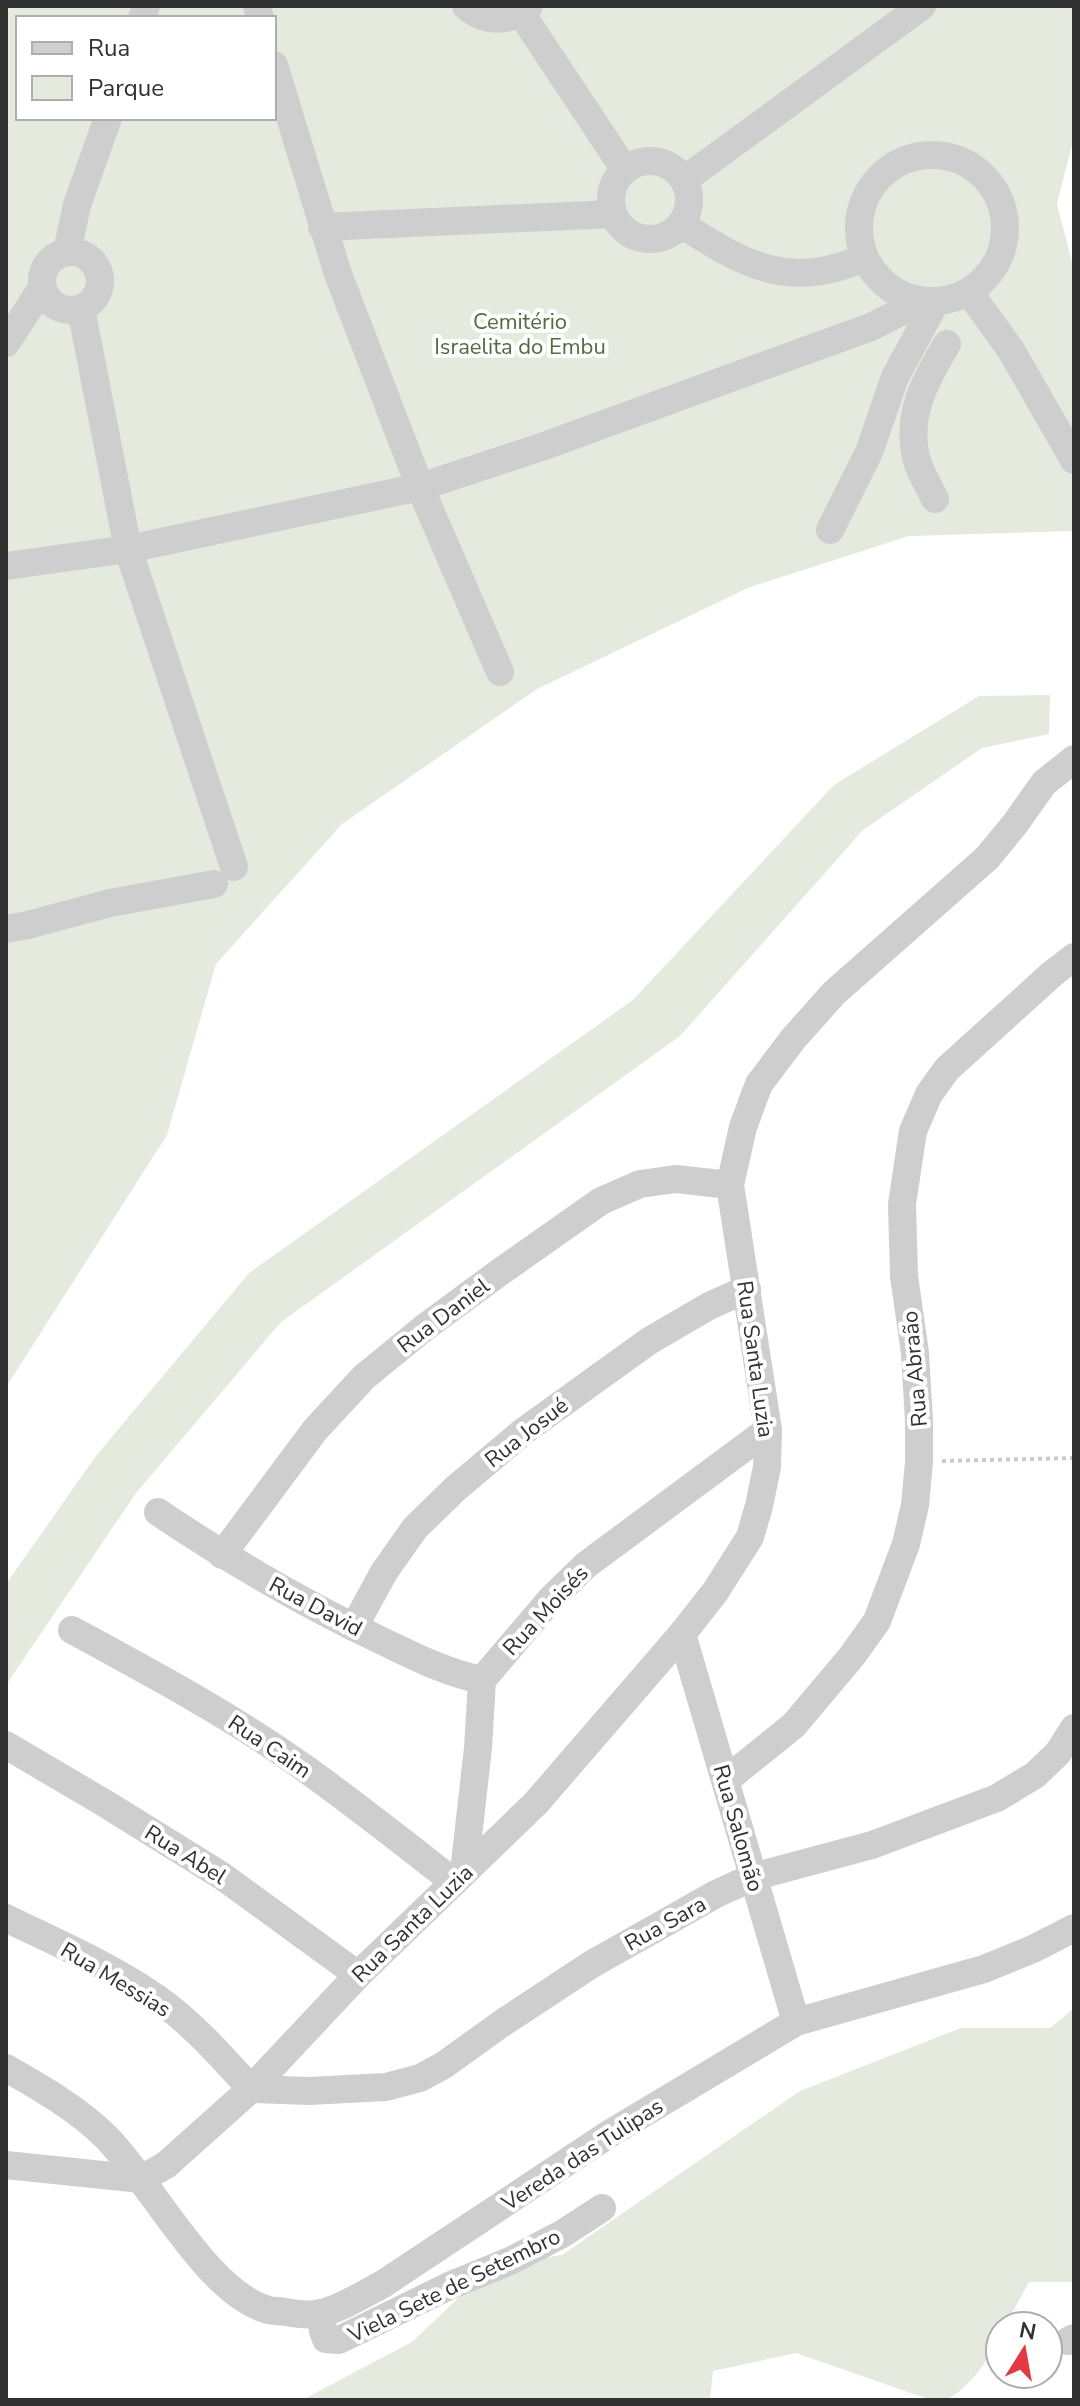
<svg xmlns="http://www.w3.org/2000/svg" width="1080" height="2406" font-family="'Nunito Sans',sans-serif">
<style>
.green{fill:#e4eadd;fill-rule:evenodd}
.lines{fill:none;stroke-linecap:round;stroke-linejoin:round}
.path{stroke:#cbcbcb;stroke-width:4;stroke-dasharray:4 4;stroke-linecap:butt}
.minor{stroke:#cecece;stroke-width:28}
.labels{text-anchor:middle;stroke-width:8;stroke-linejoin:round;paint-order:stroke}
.park-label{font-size:22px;fill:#536c3f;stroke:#fff}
.street-label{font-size:22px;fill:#313131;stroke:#fff}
</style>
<rect width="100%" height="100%" fill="#fff"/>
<g class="green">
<path d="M 6,6 L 1074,6 L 1074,137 L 1057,204 L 1074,270 L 1074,531 L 909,536 L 750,587 L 537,689 L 342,824 L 216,964 L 167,1135 L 6,1387 ZM 18,18 L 274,18 L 274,118 L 18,118 Z"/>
<path d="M 1050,695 L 1049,734 L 982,748 L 863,830 L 680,1036 L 281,1322 L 136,1493 L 6,1685 L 6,1584 L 96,1456 L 249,1273 L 633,1000 L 834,785 L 979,696 Z"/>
<path d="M 1074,2008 L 1074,2282 L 1029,2282 L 1005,2326 L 1000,2326 C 1000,2348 966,2394 944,2400 C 940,2401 935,2400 931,2400 L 796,2353 L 713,2371 L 710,2400 L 302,2400 L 412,2342 L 492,2266 L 562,2255 L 800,2091 L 961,2028 L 1050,2028 Z"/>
</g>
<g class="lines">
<path class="path" d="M 942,1461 L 1074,1458"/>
<g class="minor">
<path d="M 257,6 L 260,18"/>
<path d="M 466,6 C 486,23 509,23 529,6"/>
<path d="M 521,13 L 625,170"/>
<path d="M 142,18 L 146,6"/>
<path d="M 274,65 L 338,274 L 420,487 L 500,672"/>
<circle cx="932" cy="228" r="73"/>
<circle cx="650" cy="200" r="39"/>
<path d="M 684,180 L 922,6"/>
<path d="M 681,224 C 746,266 788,290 864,258"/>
<path d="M 322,227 L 613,214"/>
<circle cx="71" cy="281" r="29"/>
<path d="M 67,252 L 77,205 L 108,118"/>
<path d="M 969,292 L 1011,350 L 1074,460"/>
<path d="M 81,309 L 128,549 L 234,867"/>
<path d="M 6,343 L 42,288"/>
<path d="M 935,499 C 930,488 922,476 918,464 C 904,419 924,382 947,344"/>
<path d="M 830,530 L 869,452 L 895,377 L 936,301"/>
<path d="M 6,566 L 128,549 L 420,487 L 547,445 L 799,353 L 871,327 L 922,301"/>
<path d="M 6,929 L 28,925 L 110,903 L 214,884"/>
<path d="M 158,1512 C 229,1560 303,1603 380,1640 C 414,1656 446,1673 482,1680"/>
<path d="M 222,1555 L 315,1430 L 364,1377 L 424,1328 L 500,1272 L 601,1201 L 640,1184 L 676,1179 L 730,1185"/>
<path d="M 354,1627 L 384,1572 L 415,1528 L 455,1489 L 524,1431 L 649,1341 L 709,1306 L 747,1289"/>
<path d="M 72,1630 C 151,1673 230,1715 303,1767 C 355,1804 404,1843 454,1882"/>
<path d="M 682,1634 L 796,2022"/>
<path d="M 6,1745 L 106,1804 L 222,1876 L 358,1975"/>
<path d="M 726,1780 L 794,1725 L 852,1656 L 877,1621 L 906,1544 L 915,1505 L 919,1462 L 919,1421 L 915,1353 L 904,1276 L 902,1204 L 913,1131 L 929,1094 L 947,1069 L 1052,974 L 1074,957"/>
<path d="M 464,1872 L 478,1748 L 482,1680 L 551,1599 L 586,1565 L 768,1430"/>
<path d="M 6,1918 C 57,1943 111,1966 158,1999 C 193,2024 222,2057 251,2089"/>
<path d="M 6,2068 C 41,2088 78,2109 106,2137 C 152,2183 206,2292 268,2310 C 273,2311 280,2311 286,2312 C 297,2314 311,2316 322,2313 C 344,2307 364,2294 383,2284 L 609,2134 L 796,2022 L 984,1969 L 1033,1949 L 1074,1928"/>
<path d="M 251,2089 L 309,2091 L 386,2087 L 420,2078 L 444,2065 L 501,2024 L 592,1964 L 716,1894 L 753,1877 L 872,1845 L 997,1798 L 1035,1775 L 1058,1753 L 1074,1728"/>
<path d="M 6,2165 L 141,2179 L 166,2165 L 251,2089 L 358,1975 L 536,1803 L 682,1634 L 715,1592 L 750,1537 L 759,1506 L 767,1467 L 768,1430 L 730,1185 L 743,1127 L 759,1084 L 793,1039 L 834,993 L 987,858 L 1015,824 L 1044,783 L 1074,759"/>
<path d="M 321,2313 L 323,2331 L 326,2339 L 339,2340 L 449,2286 L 510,2261 L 562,2234 L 602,2208"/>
<path d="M 1068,2341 L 1074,2338"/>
</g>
</g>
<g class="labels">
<g class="park-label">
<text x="520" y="329">Cemitério<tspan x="520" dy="25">Israelita do Embu</tspan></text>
</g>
<g class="street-label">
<text transform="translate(443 1315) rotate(-37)" y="8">Rua Daniel</text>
<text transform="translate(756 1359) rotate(82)" y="8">Rua Santa Luzia</text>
<text transform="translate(914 1369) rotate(-95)" y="8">Rua Abraão</text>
<text transform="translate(526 1432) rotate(-38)" y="8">Rua Josué</text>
<text transform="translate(316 1606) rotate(28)" y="8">Rua David</text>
<text transform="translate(545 1610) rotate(-47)" y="8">Rua Moisés</text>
<text transform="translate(270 1746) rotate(34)" y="8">Rua Caim</text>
<text transform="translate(739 1828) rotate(74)" y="8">Rua Salomão</text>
<text transform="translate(186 1854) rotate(32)" y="8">Rua Abel</text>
<text transform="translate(412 1923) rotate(-44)" y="8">Rua Santa Luzia</text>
<text transform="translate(665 1923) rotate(-29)" y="8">Rua Sara</text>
<text transform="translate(116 1979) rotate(31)" y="8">Rua Messias</text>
<text transform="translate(582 2154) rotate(-33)" y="8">Vereda das Tulipas</text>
<text transform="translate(454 2285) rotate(-26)" y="8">Viela Sete de Setembro</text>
</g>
</g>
<rect width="1080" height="2406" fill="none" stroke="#313131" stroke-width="16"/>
<rect x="16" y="16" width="260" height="104" fill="#ffffff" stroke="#adadad" stroke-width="2"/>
<rect x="32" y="42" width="40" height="12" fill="#cecece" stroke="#adadad" stroke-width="2"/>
<text x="88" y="56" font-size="24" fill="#313131">Rua</text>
<rect x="32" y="76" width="40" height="24" fill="#e4eadd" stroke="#adadad" stroke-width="2"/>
<text x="88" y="96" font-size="24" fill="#313131">Parque</text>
<g transform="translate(1024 2350) rotate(11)"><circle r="38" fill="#ffffff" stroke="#adadad" stroke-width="2"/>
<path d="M0-6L14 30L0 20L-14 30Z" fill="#e13a43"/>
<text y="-12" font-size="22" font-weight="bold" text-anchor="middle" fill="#313131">N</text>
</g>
</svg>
